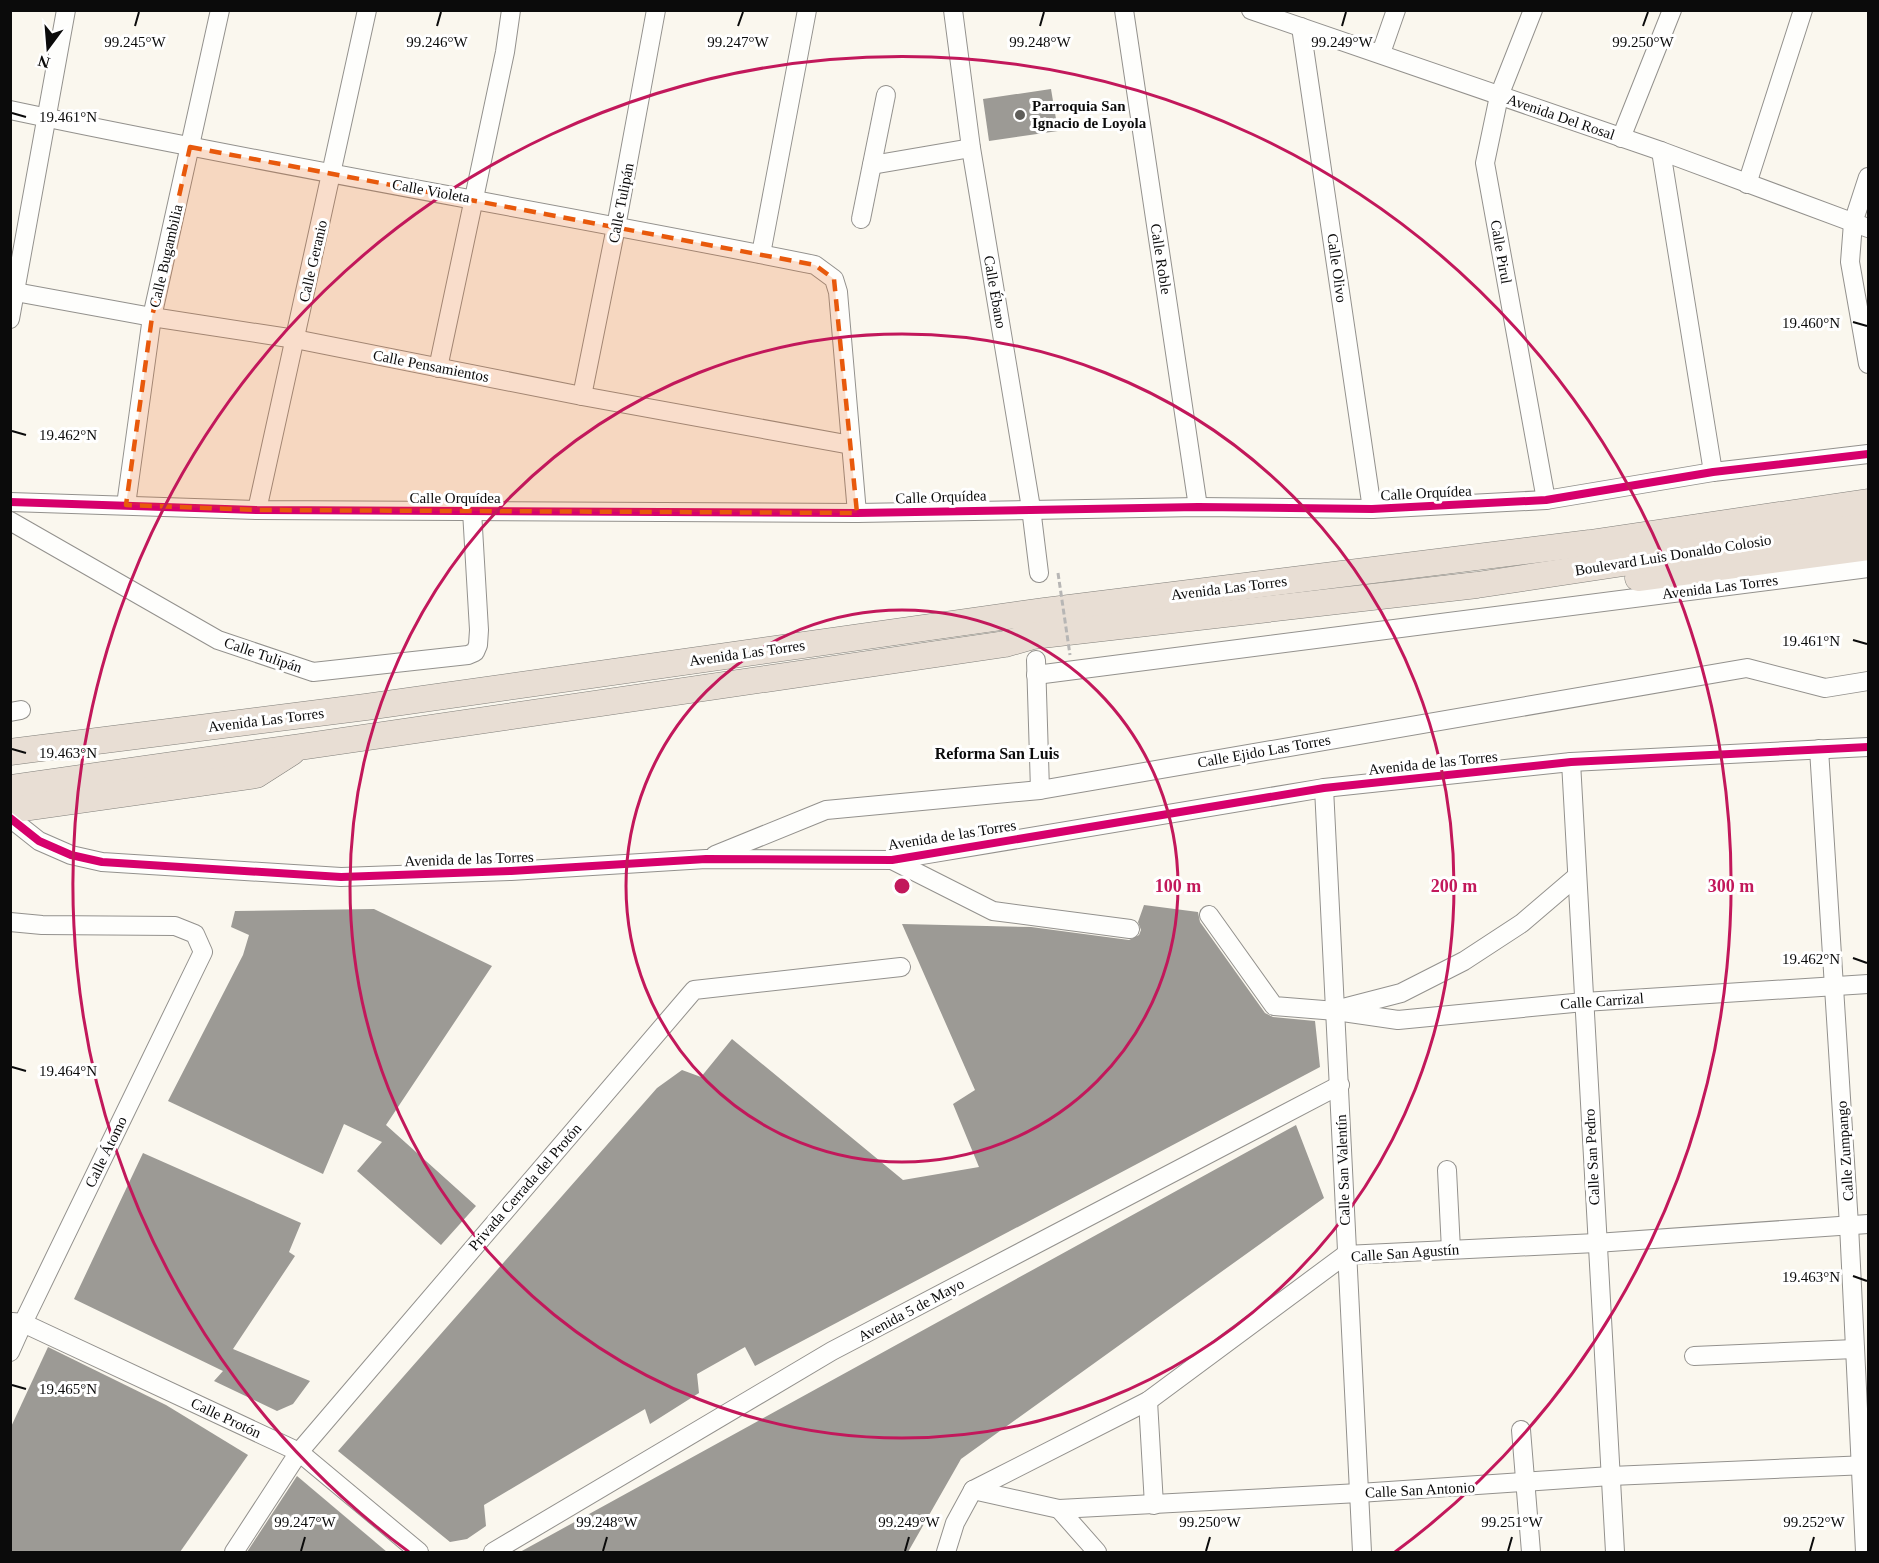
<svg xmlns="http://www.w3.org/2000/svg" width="1879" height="1563" font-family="Georgia,serif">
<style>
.building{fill:#9c9a95}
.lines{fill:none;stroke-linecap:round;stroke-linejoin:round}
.minor-casing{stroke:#93918d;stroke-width:20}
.highway-casing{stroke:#807f7a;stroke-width:27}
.minor{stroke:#fefefc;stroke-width:18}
.highway{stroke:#e8ded4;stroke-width:26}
.path-bridge{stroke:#b7b6b5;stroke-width:3;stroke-dasharray:6 3;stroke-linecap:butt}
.cycleway-casing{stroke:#fff;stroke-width:11}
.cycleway{stroke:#d6006c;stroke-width:8}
.marked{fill:#e8590c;fill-opacity:0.2;stroke:#e8590c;stroke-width:4.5;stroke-dasharray:12 8;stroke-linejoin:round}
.ticks{fill:none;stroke:#0b0b0b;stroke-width:2}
.ring{fill:none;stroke:#c2185b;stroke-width:3}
.poi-dot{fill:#5f5e5a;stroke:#fff;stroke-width:2}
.labels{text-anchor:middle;stroke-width:6;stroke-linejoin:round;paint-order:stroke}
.poi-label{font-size:15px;font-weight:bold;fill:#0b0b0b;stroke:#fff;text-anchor:start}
.street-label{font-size:15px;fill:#0b0b0b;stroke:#fff}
.neighbourhood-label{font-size:16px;font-weight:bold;fill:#0b0b0b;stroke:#fff}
.ticks-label{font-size:15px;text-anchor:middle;fill:#0b0b0b;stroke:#fff;stroke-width:6;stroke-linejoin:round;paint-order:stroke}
.centre{fill:#c2185b;stroke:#fff;stroke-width:3}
.ring-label{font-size:18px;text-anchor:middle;font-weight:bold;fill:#c2185b;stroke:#fff;stroke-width:6;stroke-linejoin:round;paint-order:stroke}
</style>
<rect width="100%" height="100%" fill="#faf7ee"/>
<g class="building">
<path d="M 1051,89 L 1058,131 L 989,141 L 983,99 Z"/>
<path d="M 1144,905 L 1198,912 L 1200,922 L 1265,1013 L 1273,1017 L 1315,1021 L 1320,1067 L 755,1366 L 745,1347 L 697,1374 L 699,1393 L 650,1424 L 645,1409 L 484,1505 L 486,1526 L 467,1539 L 450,1542 L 338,1451 L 657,1088 L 682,1070 L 701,1077 L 732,1039 L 903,1180 L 979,1167 L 953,1104 L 975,1090 L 902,924 L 1031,927 L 1129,940 L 1139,935 L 1141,930 L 1138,922 Z"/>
<path d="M 374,909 L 492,966 L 386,1125 L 476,1206 L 441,1245 L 357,1171 L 382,1142 L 344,1124 L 323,1174 L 168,1101 L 243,955 L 249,935 L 231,927 L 235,911 Z"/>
<path d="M 1296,1125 L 1324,1198 L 961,1459 L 908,1552 L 520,1552 Z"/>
<path d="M 143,1153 L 301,1223 L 289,1252 L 295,1256 L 233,1349 L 310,1381 L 293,1404 L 277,1411 L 214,1381 L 223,1371 L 74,1299 Z"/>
<path d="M 48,1347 L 166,1405 L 248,1455 L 180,1552 L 10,1552 L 10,1429 Z"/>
<path d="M 297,1476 L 387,1552 L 247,1552 Z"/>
</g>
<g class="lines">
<defs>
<g id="minor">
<path d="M 953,10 L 971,148 L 1031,508 L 1039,573"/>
<path d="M 1124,10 L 1198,507"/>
<path d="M 1251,10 L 1661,151 L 1868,228"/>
<path d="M 1533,10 L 1499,96 L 1485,163 L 1546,500"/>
<path d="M 1301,27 L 1372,509"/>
<path d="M 1381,53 L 1396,10"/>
<path d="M 10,110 C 278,167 547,211 815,265 L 834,279 L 838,292 L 857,513"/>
<path d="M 1621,138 L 1672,10"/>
<path d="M 1661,151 L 1713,472"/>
<path d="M 872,165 L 971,148"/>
<path d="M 1868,177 L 1853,223 L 1850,262 L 1868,364"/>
<path d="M 1747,184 L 1803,10"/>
<path d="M 861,219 L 886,95"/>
<path d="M 761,254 L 807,10"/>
<path d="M 10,291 L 152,317 L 295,339 L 582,396 L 851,445"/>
<path d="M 10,319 L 66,10"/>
<path d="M 438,368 L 505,52 L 511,10"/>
<path d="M 582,396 L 616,227 L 656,10"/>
<path d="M 10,502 L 257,510 L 857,513 L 1198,507 L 1372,509 L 1546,500 L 1713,472 L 1868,454"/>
<path d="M 126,505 L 152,317 L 220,10"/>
<path d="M 257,510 L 367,10"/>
<path d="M 10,521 L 218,640 L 313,672 L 468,655 L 475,652 L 478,645 L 479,630 L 472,511"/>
<path d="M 1036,660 L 1040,790"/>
<path d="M 1036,675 L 1868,568"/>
<path d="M 10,712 L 21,710"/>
<path d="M 1819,749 L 1849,1225 L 1865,1552"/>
<path d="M 1571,762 L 1615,1552"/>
<path d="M 1324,788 C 1337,1043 1347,1298 1362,1552"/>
<path d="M 10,818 L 39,841 L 71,855 L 102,862 L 341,877 L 511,871 L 706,859 L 892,860 L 1324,788 L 1571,762 L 1868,747"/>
<path d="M 715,855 L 826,810 L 1040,790 L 1747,668 L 1825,688 L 1868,681"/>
<path d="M 892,860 L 993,911 L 1130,929"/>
<path d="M 1209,915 L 1274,1006 L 1336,1011 L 1398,1020 L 1584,1002 L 1868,984"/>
<path d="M 10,922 L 42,925 L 175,926 L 195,934 L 203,952 L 23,1323 L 10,1352"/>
<path d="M 1343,1008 L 1401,993 L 1464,961 L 1522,923 L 1577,876"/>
<path d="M 1447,1170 L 1451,1250"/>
<path d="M 12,1322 L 23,1323 L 299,1452 L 419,1552"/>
<path d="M 1694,1356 L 1855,1349"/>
<path d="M 1148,1401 L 1154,1505"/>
<path d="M 1521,1430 L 1531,1552"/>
<path d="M 973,1490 L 1148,1401 L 1345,1255 L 1596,1243 L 1868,1224"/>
<path d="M 973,1490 L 1059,1509 L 1359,1493 L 1611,1476 L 1868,1465"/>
<path d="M 1059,1509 L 1097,1552"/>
<path d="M 234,1552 L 299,1452 L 694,990 L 901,967"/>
<path d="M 493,1552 L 832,1351 L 1340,1085"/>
<path d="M 946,1552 L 955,1523 L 973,1490"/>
</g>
<g id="highway">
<path d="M 1638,578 L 1868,547"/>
<path d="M 10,752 L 366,707 L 1043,611 L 1590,543 L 1868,502"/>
<path d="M 10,788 L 300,747 L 1005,644 L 1033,636 L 1477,585 L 1868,526"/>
<path d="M 10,810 L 256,775 L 292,752"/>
</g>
</defs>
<use href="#minor" class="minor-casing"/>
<use href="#highway" class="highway-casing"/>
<use href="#minor" class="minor"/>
<use href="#highway" class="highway"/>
<path class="path-bridge" d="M 1058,573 L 1070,655"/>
<defs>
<g id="cycleway">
<path d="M 10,502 L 257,510 L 857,513 L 1198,507 L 1372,509 L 1546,500 L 1713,472 L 1868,454"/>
<path d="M 10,818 L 39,841 L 71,855 L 102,862 L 341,877 L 511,871 L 706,859 L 892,860 L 1324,788 L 1571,762 L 1868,747"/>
</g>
</defs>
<use href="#cycleway" class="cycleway-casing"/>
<use href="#cycleway" class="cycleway"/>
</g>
<path class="marked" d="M 190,147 L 815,265 L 834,279 L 857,513 L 257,510 L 126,505 L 152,317 Z"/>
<path class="ticks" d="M 135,26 L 139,12M 437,26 L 441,12M 738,26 L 743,12M 1040,26 L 1044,12M 1342,26 L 1346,12M 1643,26 L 1648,12M 12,113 L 26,117M 1853,322 L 1867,326M 12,431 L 26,435M 1853,640 L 1867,644M 12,749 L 26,753M 1853,958 L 1867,963M 12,1067 L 26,1071M 1853,1276 L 1867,1281M 12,1385 L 26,1389M 301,1551 L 305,1537M 603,1551 L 607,1537M 905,1551 L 909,1537M 1206,1551 L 1210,1537M 1508,1551 L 1512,1537M 1810,1551 L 1814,1537"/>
<g class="ring">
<circle cx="902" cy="886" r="276"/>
<circle cx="902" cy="886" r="552"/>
<path d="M409 1552A829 829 0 1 1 1395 1552"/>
</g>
<circle class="poi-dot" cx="1020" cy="115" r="6"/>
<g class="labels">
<g class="poi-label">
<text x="1032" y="111">Parroquia San<tspan x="1032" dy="17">Ignacio de Loyola</tspan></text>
</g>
<g class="street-label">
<text transform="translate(1561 117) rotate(19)" y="5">Avenida Del Rosal</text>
<text transform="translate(431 191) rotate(10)" y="5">Calle Violeta</text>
<text transform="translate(621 203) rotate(-79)" y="5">Calle Tulipán</text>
<text transform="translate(1501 252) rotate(80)" y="5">Calle Pirul</text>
<text transform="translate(166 256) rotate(-77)" y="5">Calle Bugambilia</text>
<text transform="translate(1161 259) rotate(81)" y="5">Calle Roble</text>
<text transform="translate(313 261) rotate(-77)" y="5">Calle Geranio</text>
<text transform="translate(1337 268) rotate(82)" y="5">Calle Olivo</text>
<text transform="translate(995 292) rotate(80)" y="5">Calle Ébano</text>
<text transform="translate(431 366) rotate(11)" y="5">Calle Pensamientos</text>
<text transform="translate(1426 493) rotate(-3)" y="5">Calle Orquídea</text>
<text transform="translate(941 497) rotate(-2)" y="5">Calle Orquídea</text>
<text x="455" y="503">Calle Orquídea</text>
<text transform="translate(1673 555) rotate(-9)" y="5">Boulevard Luis Donaldo Colosio</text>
<text transform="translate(1720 587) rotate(-7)" y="5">Avenida Las Torres</text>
<text transform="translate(1229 588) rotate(-7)" y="5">Avenida Las Torres</text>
<text transform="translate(747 653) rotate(-8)" y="5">Avenida Las Torres</text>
<text transform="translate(263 655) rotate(19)" y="5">Calle Tulipán</text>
<text transform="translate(266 720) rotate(-7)" y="5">Avenida Las Torres</text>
<text transform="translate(1264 751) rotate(-10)" y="5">Calle Ejido Las Torres</text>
<text transform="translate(1433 763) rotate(-6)" y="5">Avenida de las Torres</text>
<text transform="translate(952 835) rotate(-9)" y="5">Avenida de las Torres</text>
<text transform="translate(469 859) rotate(-2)" y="5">Avenida de las Torres</text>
<text transform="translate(1602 1001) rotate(-4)" y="5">Calle Carrizal</text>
<text transform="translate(1845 1151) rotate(-94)" y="5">Calle Zumpango</text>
<text transform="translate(106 1152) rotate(-64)" y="5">Calle Átomo</text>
<text transform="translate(1592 1157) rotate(-93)" y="5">Calle San Pedro</text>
<text transform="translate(1343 1170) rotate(-92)" y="5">Calle San Valentín</text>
<text transform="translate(525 1187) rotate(-49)" y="5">Privada Cerrada del Protón</text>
<text transform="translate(1405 1253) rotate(-4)" y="5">Calle San Agustín</text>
<text transform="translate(911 1310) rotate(-28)" y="5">Avenida 5 de Mayo</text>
<text transform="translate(226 1418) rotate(25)" y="5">Calle Protón</text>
<text transform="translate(1420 1490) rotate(-3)" y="5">Calle San Antonio</text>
</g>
<g class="neighbourhood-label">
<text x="997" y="759">Reforma San Luis</text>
</g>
</g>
<g class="ticks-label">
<text x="135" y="47">99.245°W</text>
<text x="437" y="47">99.246°W</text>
<text x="738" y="47">99.247°W</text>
<text x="1040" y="47">99.248°W</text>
<text x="1342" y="47">99.249°W</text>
<text x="1643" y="47">99.250°W</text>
<text x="68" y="122">19.461°N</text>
<text x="1811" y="328">19.460°N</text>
<text x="68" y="440">19.462°N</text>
<text x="1811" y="646">19.461°N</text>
<text x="68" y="758">19.463°N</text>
<text x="1811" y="964">19.462°N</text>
<text x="68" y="1076">19.464°N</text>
<text x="1811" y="1282">19.463°N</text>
<text x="68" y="1394">19.465°N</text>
<text x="305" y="1527">99.247°W</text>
<text x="607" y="1527">99.248°W</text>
<text x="909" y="1527">99.249°W</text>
<text x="1210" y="1527">99.250°W</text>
<text x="1512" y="1527">99.251°W</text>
<text x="1814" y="1527">99.252°W</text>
</g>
<circle cx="902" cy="886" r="9" class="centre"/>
<g class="ring-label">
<text x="1178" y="892">100 m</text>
<text x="1454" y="892">200 m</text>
<text x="1731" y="892">300 m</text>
</g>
<rect width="1879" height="1563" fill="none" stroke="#0b0b0b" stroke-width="24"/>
<g transform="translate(48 48) rotate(196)" stroke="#ffffff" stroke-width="4.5" paint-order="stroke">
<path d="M0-4.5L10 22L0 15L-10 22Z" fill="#0b0b0b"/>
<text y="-9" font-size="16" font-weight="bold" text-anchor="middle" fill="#0b0b0b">N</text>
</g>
</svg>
